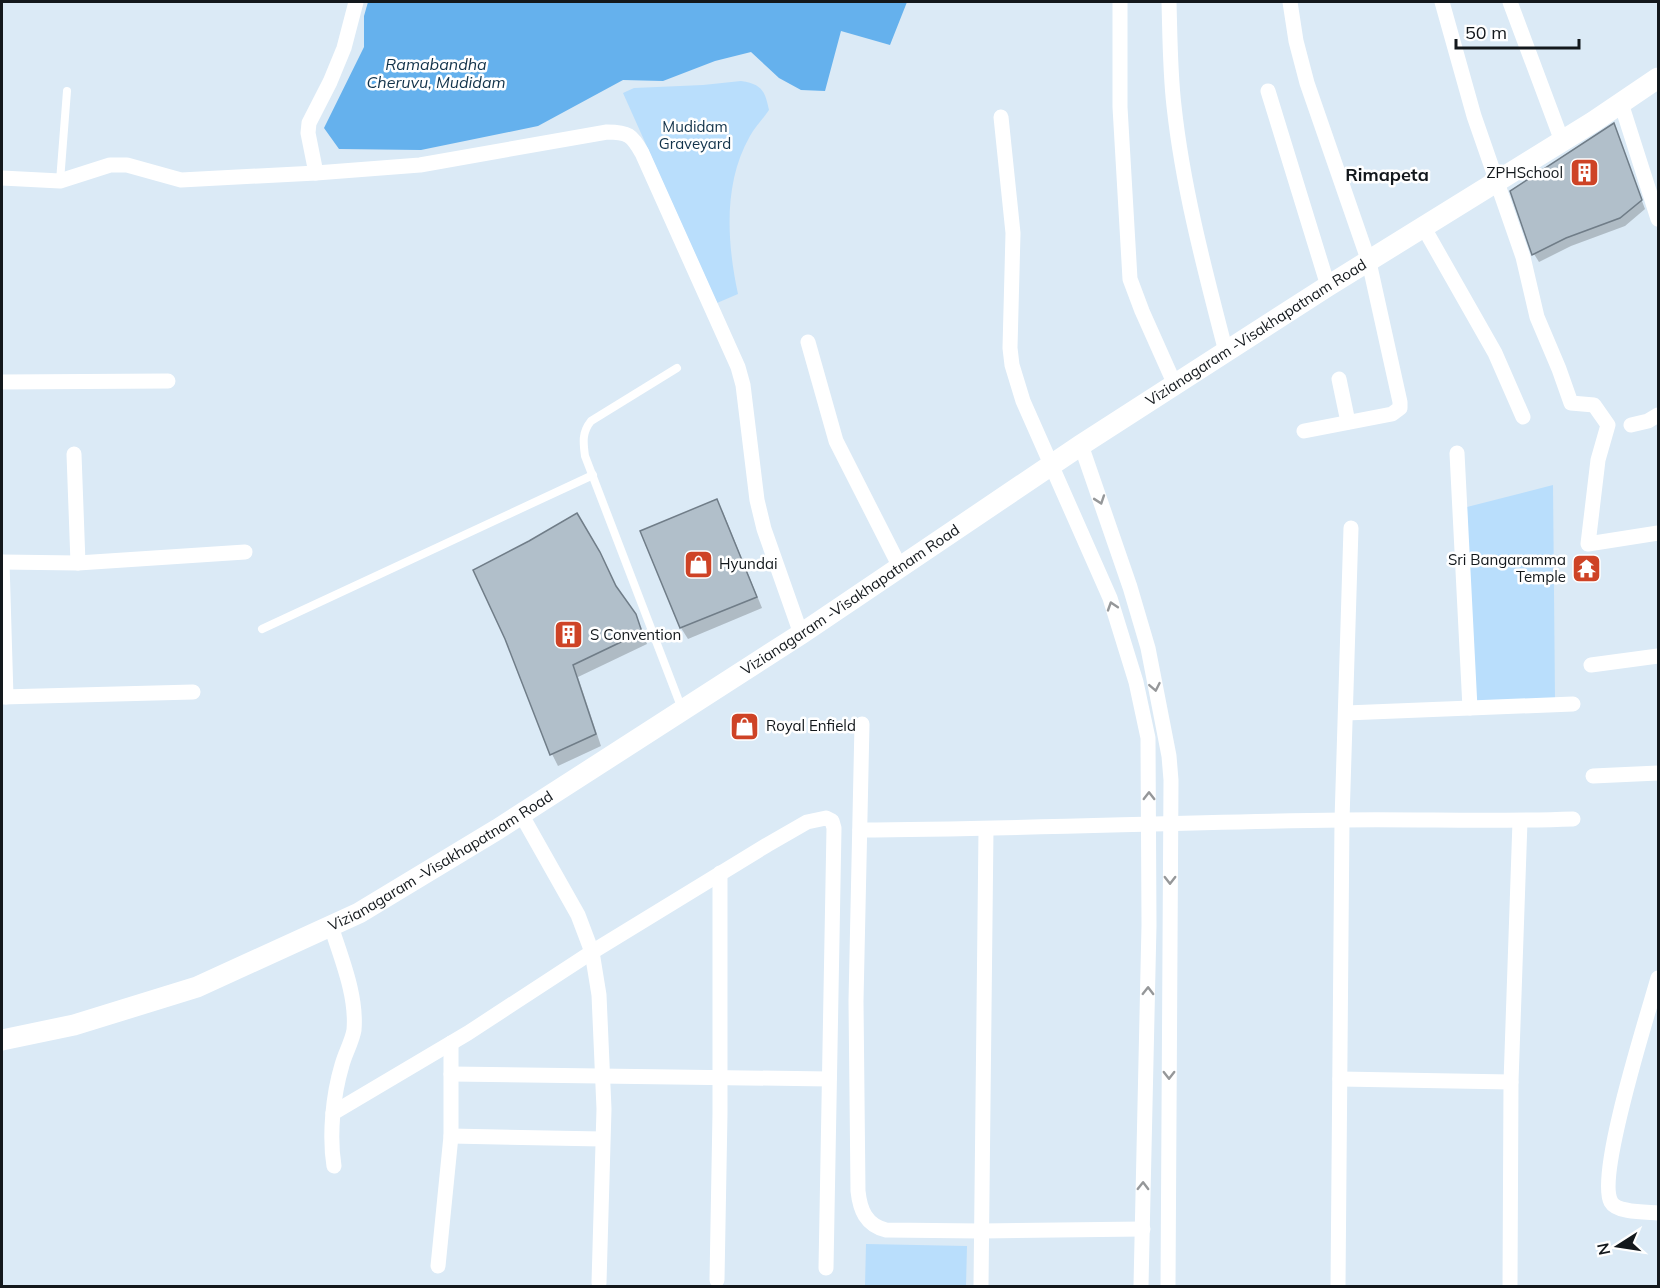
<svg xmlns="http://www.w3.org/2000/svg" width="1660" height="1288" font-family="Mulish,sans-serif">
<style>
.green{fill:#b9defc}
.water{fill:#65b1ed}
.shadow{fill:#0003}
.building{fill:#b1bfca;stroke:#707d88;stroke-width:1.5}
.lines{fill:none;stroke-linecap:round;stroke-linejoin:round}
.lane{stroke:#fff;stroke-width:8}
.street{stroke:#fff;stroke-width:15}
.secondary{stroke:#fff;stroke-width:21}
.oneway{stroke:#959799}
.labels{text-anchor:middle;stroke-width:5;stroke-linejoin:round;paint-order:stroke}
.park-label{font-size:15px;fill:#12334b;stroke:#fff}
.poi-label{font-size:15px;fill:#13181c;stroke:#fff;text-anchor:start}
.street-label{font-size:15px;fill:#13181c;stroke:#fff}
.water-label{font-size:16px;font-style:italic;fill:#12334b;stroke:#fff}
.quarter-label{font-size:18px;font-weight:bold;fill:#13181c;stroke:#fff}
</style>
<rect width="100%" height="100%" fill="#dbeaf6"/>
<g class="green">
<path d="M 741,81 C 762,84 765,91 769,110 C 763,119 755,127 750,136 C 723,183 727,243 738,294 L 717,303 L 623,93 L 634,88 L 703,85 Z"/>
<path d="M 1553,485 L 1555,699 L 1473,703 L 1467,507 Z"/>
<path d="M 866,1244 L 967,1246 L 966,1286 L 865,1286 Z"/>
</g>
<path class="water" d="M 368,2 L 907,2 L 890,45 L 841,31 L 825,91 L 801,90 L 779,78 L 751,52 L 715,61 L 663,81 L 623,80 L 538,126 L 421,150 L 339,149 L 324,128 L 364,47 L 364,16 Z"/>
<g class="shadow">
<path d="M 1613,125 L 1645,209 L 1625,226 L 1571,246 L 1539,262 L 1534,254 Z"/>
<path d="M 716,501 L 723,512 L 762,608 L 688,639 L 681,628 L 642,532 Z"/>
<path d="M 530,543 L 618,593 L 641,627 L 647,644 L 578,677 L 601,746 L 558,766 L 552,754 L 507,638 Z"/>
</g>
<g class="building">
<path d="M 1614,123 L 1642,200 L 1620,218 L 1566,238 L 1532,255 L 1510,191 Z"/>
<path d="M 717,499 L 757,597 L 680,628 L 640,531 Z"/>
<path d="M 577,513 L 600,552 L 616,586 L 636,614 L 642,632 L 573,665 L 596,734 L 550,755 L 505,639 L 473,570 L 529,541 Z"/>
</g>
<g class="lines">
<g class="lane">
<path d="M 60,181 L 67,91"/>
<path d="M 677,368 L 591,421 C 582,432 583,442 585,456 L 682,709"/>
<path d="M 262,629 L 593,475"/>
</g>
<g class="street">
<path d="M 1120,2 L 1120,107 L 1130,279 L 1142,311 L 1175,385"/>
<path d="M 1169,2 C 1170,36 1170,72 1174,106 C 1183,189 1205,271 1226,352"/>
<path d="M 1290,2 L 1296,41 L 1307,83 L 1369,262 L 1400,402 L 1400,408 L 1392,414 L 1304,431"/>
<path d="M 1442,2 L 1474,116 L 1523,257 L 1537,317 L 1559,369 L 1571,403 L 1594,405 L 1608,425 L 1598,460 L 1588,544 L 1658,533"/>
<path d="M 1510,2 L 1562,141"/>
<path d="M 1268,91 L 1328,286"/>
<path d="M 1621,103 L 1658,219"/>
<path d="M 1001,117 L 1013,233 L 1010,348 L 1012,365 L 1023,401 L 1110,598 L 1136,682 L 1148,738 L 1149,925 L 1141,1286"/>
<path d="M 316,173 L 308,133 L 309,123 L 330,82 L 344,48 L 356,2"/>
<path d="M 2,178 L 60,181 L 110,165 L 127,165 L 181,180 L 316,173 L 420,165 L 607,132 C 628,132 632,135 642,153 L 738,367 L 743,385 L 757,500 L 764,529 L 801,634"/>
<path d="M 1424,228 L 1495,353 L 1523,417"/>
<path d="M 808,342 L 836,441 L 900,567"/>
<path d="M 1339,379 L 1348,422"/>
<path d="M 2,382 L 168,381"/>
<path d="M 1631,425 L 1648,421 L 1658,415"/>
<path d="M 1081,445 L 1130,587 L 1148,648 L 1169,756 L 1171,780 L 1168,1286"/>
<path d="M 1457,453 L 1470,708"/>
<path d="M 74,454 L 78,563"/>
<path d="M 2,562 L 78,563 L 245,552"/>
<path d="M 2,562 L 6,697"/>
<path d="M 1591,665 L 1658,656"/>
<path d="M 2,697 L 193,692"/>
<path d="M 1346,713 L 1573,704"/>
<path d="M 862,724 L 856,1001 L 858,1191 C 860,1210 866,1225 886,1230 L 981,1231 L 1143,1229"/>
<path d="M 1593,776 L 1658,773"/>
<path d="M 521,814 L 578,915 L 592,952 L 599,995 L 604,1109 L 599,1283"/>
<path d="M 860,830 C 1020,829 1181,822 1342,820 C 1419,819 1496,822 1573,819"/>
<path d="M 331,926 C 341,958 357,995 354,1030 C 352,1042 345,1053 342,1065 C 333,1095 329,1135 334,1166"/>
<path d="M 1658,978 C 1648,1014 1596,1175 1611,1202 C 1617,1213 1647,1212 1658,1213"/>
<path d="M 451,1074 L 829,1079"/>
<path d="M 1340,1079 L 1511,1082"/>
<path d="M 333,1113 L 468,1033 L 592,952 L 767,845 L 807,822 L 826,818 L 832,821 L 834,828 L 826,1268"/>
<path d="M 451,1136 L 602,1139"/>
<path d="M 438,1266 L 451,1136 L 451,1043"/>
<path d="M 717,1280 L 720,1113 L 720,873"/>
<path d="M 981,1286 L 986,829"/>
<path d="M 1338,1286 L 1342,820 L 1351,528"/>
<path d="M 1510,1286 L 1511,1082 L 1520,821"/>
</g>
<path class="secondary" id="s1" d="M 2,1040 L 74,1025 L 197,987 L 359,913 L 498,829 L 801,634 L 1081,445 L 1328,286 L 1593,122 L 1658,78"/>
</g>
<defs><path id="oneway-chevron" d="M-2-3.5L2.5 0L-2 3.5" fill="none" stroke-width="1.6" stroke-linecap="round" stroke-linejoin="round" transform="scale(1.5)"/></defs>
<g class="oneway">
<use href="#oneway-chevron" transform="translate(1100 500) rotate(71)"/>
<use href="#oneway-chevron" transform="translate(1112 606) rotate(-108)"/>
<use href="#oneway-chevron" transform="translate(1155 687) rotate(79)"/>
<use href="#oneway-chevron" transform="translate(1149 796) rotate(-90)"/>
<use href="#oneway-chevron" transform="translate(1170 880) rotate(90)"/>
<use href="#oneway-chevron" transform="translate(1148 991) rotate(-89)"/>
<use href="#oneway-chevron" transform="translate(1169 1075) rotate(90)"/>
<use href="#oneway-chevron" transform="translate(1143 1186) rotate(-89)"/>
</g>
<defs>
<symbol id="building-square" viewBox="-11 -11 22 22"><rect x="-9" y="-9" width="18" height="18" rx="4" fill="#ce4326" stroke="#fff"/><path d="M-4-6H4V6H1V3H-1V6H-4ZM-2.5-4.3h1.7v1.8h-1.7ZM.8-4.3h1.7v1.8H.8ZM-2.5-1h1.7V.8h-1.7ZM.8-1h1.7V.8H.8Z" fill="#fff"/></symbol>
<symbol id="shop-square" viewBox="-11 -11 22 22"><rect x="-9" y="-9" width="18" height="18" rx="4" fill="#ce4326" stroke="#fff"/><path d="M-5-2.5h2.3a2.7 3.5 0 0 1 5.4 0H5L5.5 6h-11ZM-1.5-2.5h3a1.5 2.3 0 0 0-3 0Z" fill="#fff"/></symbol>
<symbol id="temple-square" viewBox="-11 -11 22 22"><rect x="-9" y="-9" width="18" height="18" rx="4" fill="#ce4326" stroke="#fff"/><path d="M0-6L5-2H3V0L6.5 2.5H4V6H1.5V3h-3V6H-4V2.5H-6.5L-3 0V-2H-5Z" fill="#fff"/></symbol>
</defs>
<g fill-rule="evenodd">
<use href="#building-square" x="1568" y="156" width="33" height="33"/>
<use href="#shop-square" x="682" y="548" width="33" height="33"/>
<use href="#temple-square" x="1570" y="552" width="33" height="33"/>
<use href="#building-square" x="552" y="618" width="33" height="33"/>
<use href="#shop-square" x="728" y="710" width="33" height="33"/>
</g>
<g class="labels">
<g class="park-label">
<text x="695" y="132">Mudidam<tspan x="695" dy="17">Graveyard</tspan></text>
</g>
<g class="poi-label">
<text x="1563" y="178" text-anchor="end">ZPHSchool</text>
<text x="1566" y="565" text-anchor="end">Sri Bangaramma<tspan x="1566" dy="17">Temple</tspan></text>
<text x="719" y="569">Hyundai</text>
<text x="590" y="640">S Convention</text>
<text x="766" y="731">Royal Enfield</text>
</g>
<g class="street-label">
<text dy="5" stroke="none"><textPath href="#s1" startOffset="1449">Vizianagaram -Visakhapatnam Road</textPath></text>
<text dy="5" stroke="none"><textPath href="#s1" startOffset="963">Vizianagaram -Visakhapatnam Road</textPath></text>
<text dy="5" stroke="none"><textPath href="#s1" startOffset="477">Vizianagaram -Visakhapatnam Road</textPath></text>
</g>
<g class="water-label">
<text x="436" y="70">Ramabandha<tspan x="436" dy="18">Cheruvu, Mudidam</tspan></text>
</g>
<g class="quarter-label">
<text x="1387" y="181">Rimapeta</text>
</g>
</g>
<rect width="1660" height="1288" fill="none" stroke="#13181c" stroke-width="6"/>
<g transform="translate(1618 1246) rotate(258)" stroke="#ffffff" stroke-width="4.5" paint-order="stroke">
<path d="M0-4.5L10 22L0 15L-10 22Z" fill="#13181c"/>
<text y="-9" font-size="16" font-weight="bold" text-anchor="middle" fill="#13181c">N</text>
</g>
<path d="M1456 39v9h123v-9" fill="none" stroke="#13181c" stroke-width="3"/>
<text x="1465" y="39" font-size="18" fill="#13181c" stroke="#ffffff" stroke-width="4.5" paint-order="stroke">50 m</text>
</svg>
